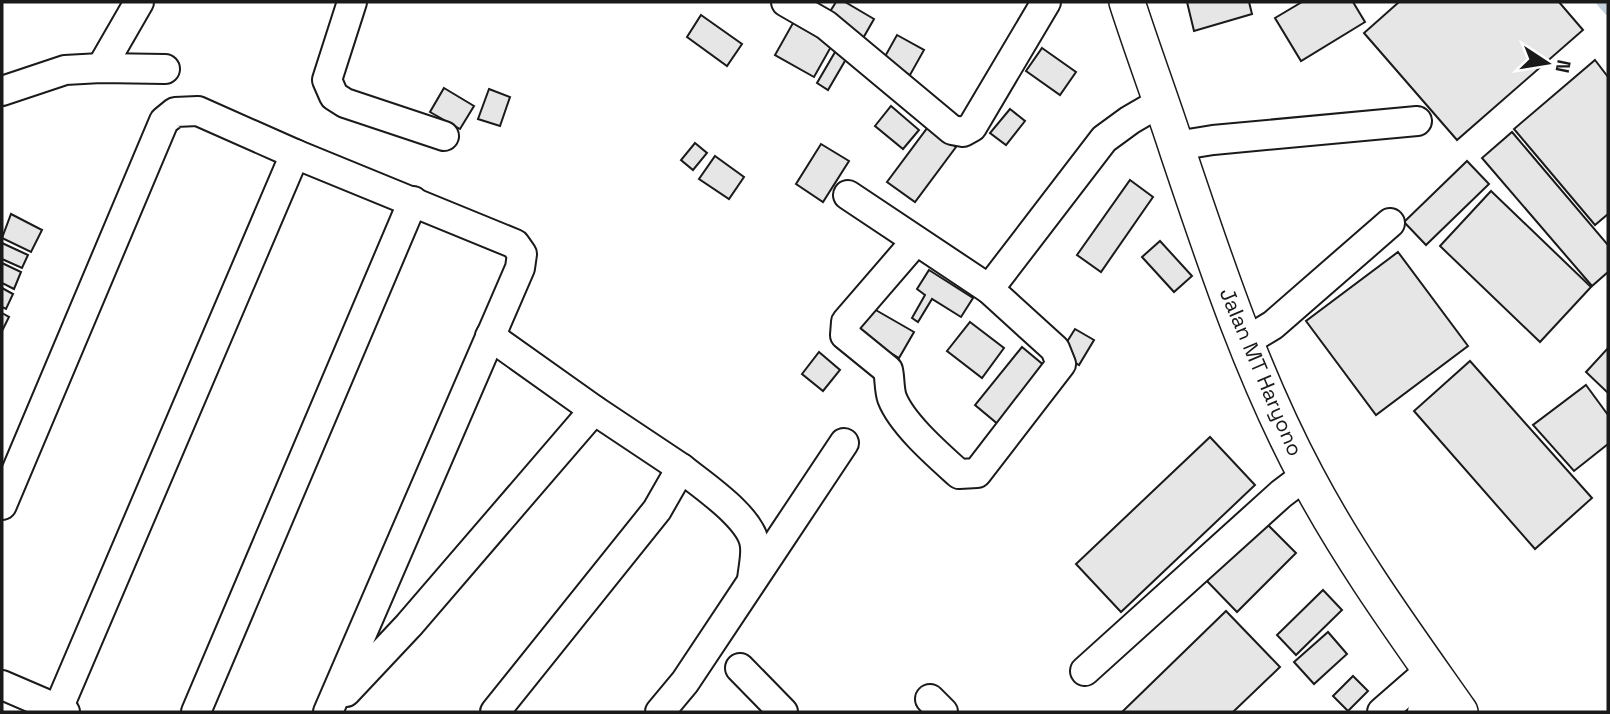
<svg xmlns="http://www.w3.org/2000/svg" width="1610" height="714" font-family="'Space Grotesk',sans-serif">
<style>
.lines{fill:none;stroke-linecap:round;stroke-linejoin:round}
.stream{stroke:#c6d2dc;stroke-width:8}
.building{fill:#e6e6e6;stroke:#1a1a1a;stroke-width:2}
.minor-casing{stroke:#1a1a1a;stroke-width:32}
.major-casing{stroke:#1a1a1a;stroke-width:38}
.minor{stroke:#fff;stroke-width:28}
.major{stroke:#fff;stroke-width:35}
.labels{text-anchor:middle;stroke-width:5;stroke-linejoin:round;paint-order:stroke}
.street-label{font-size:21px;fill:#1a1a1a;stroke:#fff}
</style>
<rect width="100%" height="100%" fill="#fff"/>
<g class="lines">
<path class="stream" d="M 1600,2 L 1608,11"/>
</g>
<g class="building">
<path d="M 836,2 L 845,2 L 874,19 L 862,40 L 826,18 Z"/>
<path d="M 1187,2 L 1249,2 L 1252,14 L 1194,31 Z"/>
<path d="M 1302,2 L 1353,2 L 1365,22 L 1301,61 L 1275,18 Z"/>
<path d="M 1399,2 L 1559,2 L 1583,30 L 1457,140 L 1364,33 Z"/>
<path d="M 701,15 L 742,44 L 727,66 L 687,37 Z"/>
<path d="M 793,23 L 832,45 L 814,77 L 775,55 Z"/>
<path d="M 897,35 L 924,50 L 910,75 L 883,60 Z"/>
<path d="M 838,47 L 849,54 L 828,90 L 817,83 Z"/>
<path d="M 1042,48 L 1076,72 L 1060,95 L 1026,71 Z"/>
<path d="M 1595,60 L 1608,77 L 1608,214 L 1595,225 L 1514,129 Z"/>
<path d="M 444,88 L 474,106 L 460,129 L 430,112 Z"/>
<path d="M 489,89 L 510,97 L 500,126 L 478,119 Z"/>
<path d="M 891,106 L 919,130 L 903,149 L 875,126 Z"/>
<path d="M 1010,109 L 1025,121 L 1006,145 L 990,133 Z"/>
<path d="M 928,127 L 956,147 L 915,202 L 887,182 Z"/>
<path d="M 1512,132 L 1608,245 L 1608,272 L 1592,286 L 1482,158 Z"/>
<path d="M 695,143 L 707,153 L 693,170 L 681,160 Z"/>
<path d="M 821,144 L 849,161 L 823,202 L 796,184 Z"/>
<path d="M 715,156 L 744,177 L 729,199 L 699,179 Z"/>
<path d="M 1467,161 L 1489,184 L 1426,245 L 1404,222 Z"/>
<path d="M 1130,180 L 1153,197 L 1101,272 L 1077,255 Z"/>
<path d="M 1491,191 L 1591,287 L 1540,342 L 1440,246 Z"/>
<path d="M 11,214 L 42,230 L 31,252 L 2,238 Z"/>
<path d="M 1160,241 L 1192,276 L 1174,292 L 1142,257 Z"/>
<path d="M 2,243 L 28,255 L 22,268 L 2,259 Z"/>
<path d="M 1398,252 L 1468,346 L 1376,415 L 1306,321 Z"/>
<path d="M 2,263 L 21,272 L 14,289 L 2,283 Z"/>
<path d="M 929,270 L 973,298 L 961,317 L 932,299 L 918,322 L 912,318 L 925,295 L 917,289 Z"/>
<path d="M 2,288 L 13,294 L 6,309 L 2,307 Z"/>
<path d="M 867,305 L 914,332 L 899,358 L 852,330 Z"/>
<path d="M 2,313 L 9,317 L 2,331 Z"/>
<path d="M 970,322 L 1004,348 L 982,378 L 947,351 Z"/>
<path d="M 1075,329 L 1094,340 L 1079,365 L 1060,353 Z"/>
<path d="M 1022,347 L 1046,367 L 999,425 L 975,405 Z"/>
<path d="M 1608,348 L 1608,393 L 1586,372 Z"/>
<path d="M 819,352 L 840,370 L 823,391 L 802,374 Z"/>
<path d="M 1470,361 L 1592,498 L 1535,549 L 1414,411 Z"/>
<path d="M 1586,385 L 1608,415 L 1608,444 L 1574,471 L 1533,425 Z"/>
<path d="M 1210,437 L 1255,485 L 1121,612 L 1076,564 Z"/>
<path d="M 1262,519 L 1296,553 L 1237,612 L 1203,577 Z"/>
<path d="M 1323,590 L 1342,610 L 1296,655 L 1277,635 Z"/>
<path d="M 1226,611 L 1280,667 L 1233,712 L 1122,712 Z"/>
<path d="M 1328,632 L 1347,654 L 1314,684 L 1294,662 Z"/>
<path d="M 1353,676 L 1368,691 L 1348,711 L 1333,696 Z"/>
</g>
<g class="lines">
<defs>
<g id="minor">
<path d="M 352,2 L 327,80 L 334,96 L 345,103 L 444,136"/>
<path d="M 786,2 L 826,25 L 952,130 L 963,132 L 972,127 L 1046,2"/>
<path d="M 101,68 L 139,2"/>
<path d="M 2,91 L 65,70 L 101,68 L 165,69"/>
<path d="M 1176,146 L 1213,140 L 1417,121"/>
<path d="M 848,195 L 989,289 L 1104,139 L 1130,120 L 1161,102"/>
<path d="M 915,242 L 846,322 L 845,335 L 888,370 C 890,379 889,389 892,398 C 902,424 938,455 959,474 L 977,473 L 1061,364 L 1055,349 L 989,289"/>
<path d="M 490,336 L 594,410 L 681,468"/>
<path d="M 1245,342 L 1273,325 L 1390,223"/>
<path d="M 2,505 L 164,121 L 175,112 L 198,111 L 295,154 L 515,244 L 522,254 L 520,268 L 328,712"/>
<path d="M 740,668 L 783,712"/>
<path d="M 1085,671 L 1281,494 L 1306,475"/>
<path d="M 2,685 L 65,712"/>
<path d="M 346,692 L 409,625 L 594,410"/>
<path d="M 930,699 L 943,712"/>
<path d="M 58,709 L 295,154"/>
<path d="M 196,712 L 413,201"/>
<path d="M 495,712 L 657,510 L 681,468 C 702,485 754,519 755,547 C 756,557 753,569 752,580"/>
<path d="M 660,712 L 685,682 L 844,443"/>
<path d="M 1382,712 L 1429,671"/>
<path d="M 1422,712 L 1445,691"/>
</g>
<path id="major" d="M 1127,2 C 1143,52 1162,102 1178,152 C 1215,262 1252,374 1307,477 C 1351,560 1406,635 1460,712"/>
</defs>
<use href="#minor" class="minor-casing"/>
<use href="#major" class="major-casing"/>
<use href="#minor" class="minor"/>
<use href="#major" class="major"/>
</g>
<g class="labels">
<g class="street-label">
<text transform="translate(1261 372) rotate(67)" y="7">Jalan MT Haryono</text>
</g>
</g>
<rect width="1610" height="714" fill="none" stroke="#1a1a1a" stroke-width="7"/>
<g transform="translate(1547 63) rotate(102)" stroke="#ffffff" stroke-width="5" paint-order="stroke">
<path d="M0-5L12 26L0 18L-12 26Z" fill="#1a1a1a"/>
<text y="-10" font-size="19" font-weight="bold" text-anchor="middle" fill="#1a1a1a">N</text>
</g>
</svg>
